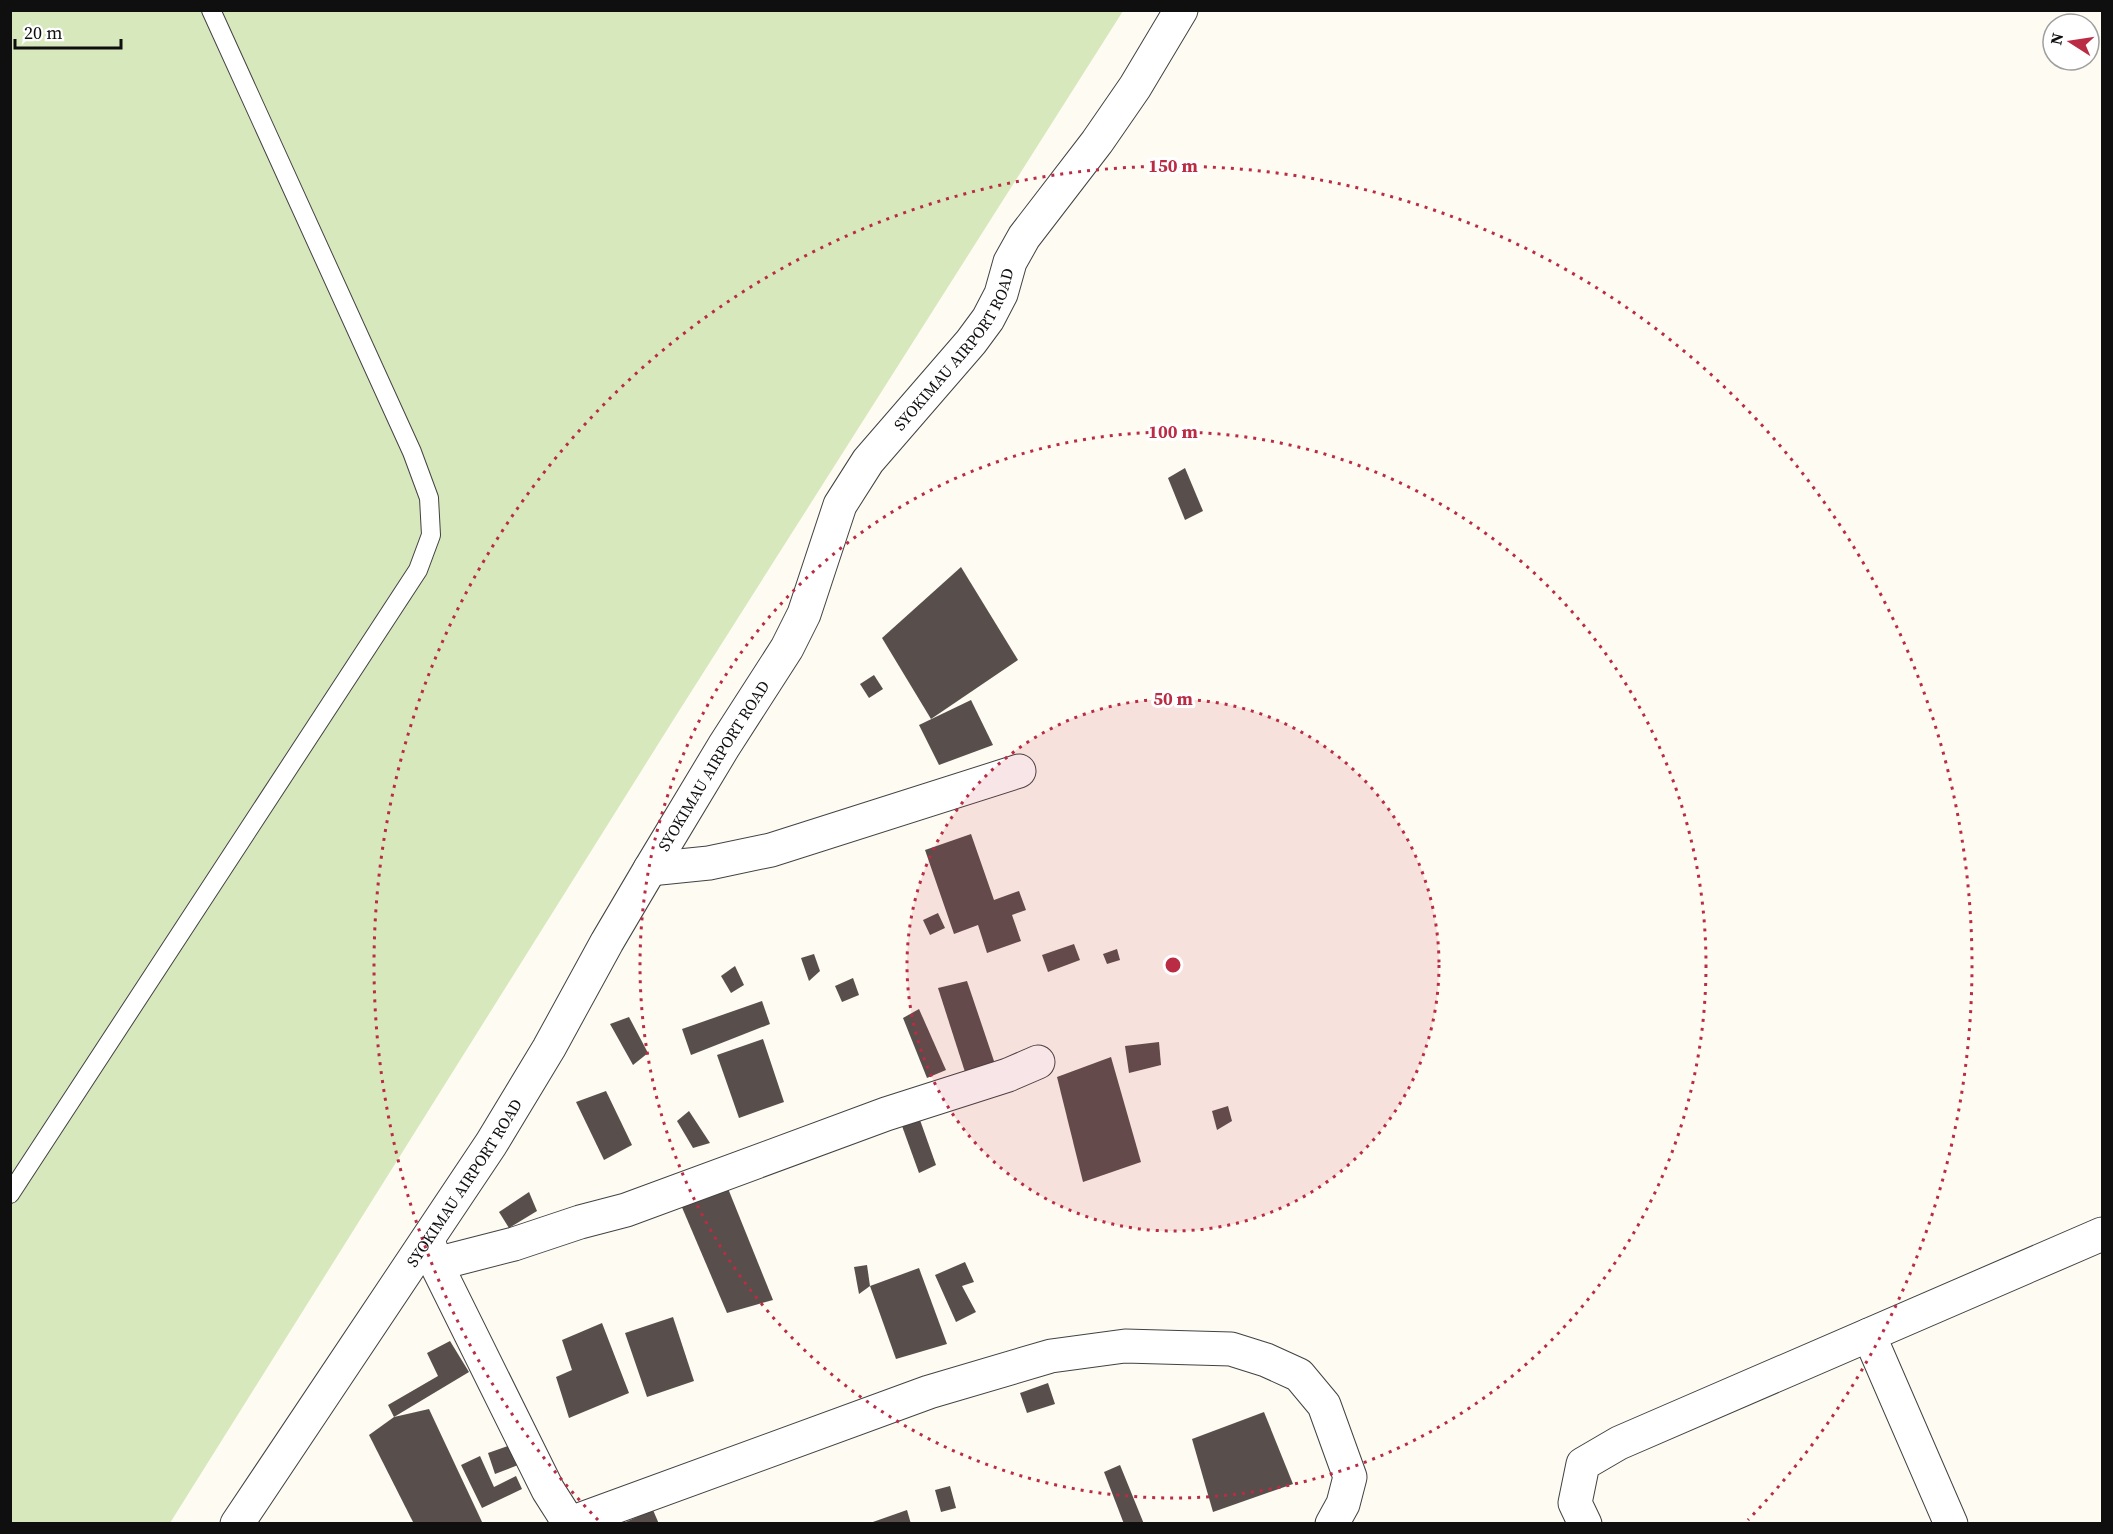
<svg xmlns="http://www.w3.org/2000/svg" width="2113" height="1534" font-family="'Source Serif 4',serif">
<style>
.green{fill:#d8e8bd}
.building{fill:#584f4c}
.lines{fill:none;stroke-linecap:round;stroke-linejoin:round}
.lane-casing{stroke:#424242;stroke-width:20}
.street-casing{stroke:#424242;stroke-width:35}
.lane{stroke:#fff;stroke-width:18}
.street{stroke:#fff;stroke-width:33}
.ring{fill:none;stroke:#ba2c43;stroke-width:3;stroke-dasharray:3 6}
.labels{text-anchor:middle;stroke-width:6;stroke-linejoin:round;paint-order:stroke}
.street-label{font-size:16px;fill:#0f0f0f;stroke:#fff}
.centre{fill:#ba2c43;stroke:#fff;stroke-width:3}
.ring-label{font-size:18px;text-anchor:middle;font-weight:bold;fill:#ba2c43;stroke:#fff;stroke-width:6;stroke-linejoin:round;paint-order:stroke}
</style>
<rect width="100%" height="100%" fill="#fefbf2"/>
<path class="green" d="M 10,11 L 1123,11 L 672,722 L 170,1523 L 11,1523 Z"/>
<g class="building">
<path d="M 1185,468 L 1203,511 L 1185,520 L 1168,478 Z"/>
<path d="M 961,567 L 1018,660 L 931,719 L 882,638 Z"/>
<path d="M 874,675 L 883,689 L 869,698 L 860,684 Z"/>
<path d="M 971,700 L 993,745 L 939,765 L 919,725 Z"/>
<path d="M 971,834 L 994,900 L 1019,891 L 1026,910 L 1012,915 L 1021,941 L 987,953 L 978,925 L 954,934 L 925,850 Z"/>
<path d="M 938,913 L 945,928 L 930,935 L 923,920 Z"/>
<path d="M 1074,944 L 1080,960 L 1048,972 L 1042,955 Z"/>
<path d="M 1117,949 L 1120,960 L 1107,964 L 1103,954 Z"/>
<path d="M 814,954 L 820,971 L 809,981 L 801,958 Z"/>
<path d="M 735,966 L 744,985 L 731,993 L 721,976 Z"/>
<path d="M 853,978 L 859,995 L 842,1002 L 835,986 Z"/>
<path d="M 967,981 L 995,1064 L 965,1072 L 938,988 Z"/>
<path d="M 762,1001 L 770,1024 L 691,1055 L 682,1029 Z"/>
<path d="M 919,1009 L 946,1070 L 927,1078 L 903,1018 Z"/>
<path d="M 629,1017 L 648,1053 L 633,1065 L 610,1024 Z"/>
<path d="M 763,1039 L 784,1102 L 739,1118 L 717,1055 Z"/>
<path d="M 1159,1042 L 1161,1065 L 1129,1073 L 1125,1046 Z"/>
<path d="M 1111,1057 L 1141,1162 L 1083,1182 L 1057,1077 Z"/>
<path d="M 606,1091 L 632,1145 L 604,1160 L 576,1102 Z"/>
<path d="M 1228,1106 L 1232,1121 L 1217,1130 L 1212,1111 Z"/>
<path d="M 689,1111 L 710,1143 L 693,1148 L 677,1121 Z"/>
<path d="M 920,1120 L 936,1165 L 919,1173 L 902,1126 Z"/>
<path d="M 727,1186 L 773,1300 L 727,1313 L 675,1191 Z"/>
<path d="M 529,1192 L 537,1211 L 509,1228 L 499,1212 Z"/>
<path d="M 965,1262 L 974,1282 L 962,1286 L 976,1312 L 956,1322 L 935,1275 Z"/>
<path d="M 867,1265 L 870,1286 L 859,1294 L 854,1267 Z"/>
<path d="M 919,1268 L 947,1344 L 896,1359 L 870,1286 Z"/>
<path d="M 673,1317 L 694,1381 L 647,1397 L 625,1333 Z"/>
<path d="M 602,1323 L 629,1393 L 569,1418 L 556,1377 L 572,1370 L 562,1340 Z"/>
<path d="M 450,1341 L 469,1372 L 394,1417 L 388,1405 L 438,1376 L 427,1353 Z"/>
<path d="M 1048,1383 L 1055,1404 L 1027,1413 L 1020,1393 Z"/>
<path d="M 429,1409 L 483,1524 L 414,1524 L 369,1435 L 394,1417 Z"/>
<path d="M 1264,1412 L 1293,1484 L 1213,1512 L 1192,1439 Z"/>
<path d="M 511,1445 L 518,1465 L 495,1474 L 488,1453 Z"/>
<path d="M 480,1456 L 494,1487 L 516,1476 L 522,1489 L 482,1508 L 461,1465 Z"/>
<path d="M 1120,1465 L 1144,1524 L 1124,1524 L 1104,1472 Z"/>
<path d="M 950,1486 L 956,1508 L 941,1512 L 935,1490 Z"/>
<path d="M 653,1510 L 659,1524 L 621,1524 Z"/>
<path d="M 907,1510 L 911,1524 L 870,1524 L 870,1523 Z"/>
</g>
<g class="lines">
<defs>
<path id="lane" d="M 10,1194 L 418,570 L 431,535 L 429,498 L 412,452 L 211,10"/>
<g id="street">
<path d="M 650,869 L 709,863 L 771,850 L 1019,771"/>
<path d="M 429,1243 L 436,1264 L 548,1490 L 569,1523"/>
<path d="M 436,1264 L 514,1244 L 580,1222 L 626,1210 L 886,1114 L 1008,1075 L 1038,1062"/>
<path d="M 1869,1335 L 1951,1524"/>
<path id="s1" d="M 237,1524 L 491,1144 L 549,1048 L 607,942 L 650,869 L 724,746 L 787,648 L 804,614 L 840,505 L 868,461 L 971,342 L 988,319 L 1001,294 L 1010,262 L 1024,237 L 1097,142 L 1135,87 L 1181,10"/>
<path d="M 568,1524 L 929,1392 L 1051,1356 L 1125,1346 L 1231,1349 L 1266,1360 L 1299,1375 L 1324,1405 L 1350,1477 L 1343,1504 L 1332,1524"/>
<path d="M 1585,1524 L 1575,1503 L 1583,1464 L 1619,1443 L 2102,1234"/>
</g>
</defs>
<use href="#lane" class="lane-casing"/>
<use href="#street" class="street-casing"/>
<use href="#lane" class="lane"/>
<use href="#street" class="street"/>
</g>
<circle cx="1173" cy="965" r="266" fill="#ba2c43" fill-opacity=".12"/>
<g class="ring">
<circle cx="1173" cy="965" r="266"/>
<circle cx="1173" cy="965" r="533"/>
<path d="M598 1520A799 799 0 1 1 1748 1520"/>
</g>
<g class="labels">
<g class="street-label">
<text dy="6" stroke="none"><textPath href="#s1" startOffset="1382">SYOKIMAU AIRPORT ROAD</textPath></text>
<text dy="6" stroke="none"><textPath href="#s1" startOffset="896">SYOKIMAU AIRPORT ROAD</textPath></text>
<text dy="6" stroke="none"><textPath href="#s1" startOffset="410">SYOKIMAU AIRPORT ROAD</textPath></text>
</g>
</g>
<circle cx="1173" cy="965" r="9" class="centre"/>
<g class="ring-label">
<text x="1173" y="172">150 m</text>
<text x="1173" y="438">100 m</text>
<text x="1173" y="705">50 m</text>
</g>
<rect width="2113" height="1534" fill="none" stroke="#0f0f0f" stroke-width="24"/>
<g transform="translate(2071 42) rotate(282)"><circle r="28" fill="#ffffff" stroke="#9f9f9f" stroke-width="1.5"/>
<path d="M0-4.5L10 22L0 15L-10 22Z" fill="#ba2c43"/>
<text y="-9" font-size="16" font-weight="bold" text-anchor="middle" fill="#0f0f0f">N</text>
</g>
<path d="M15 39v9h106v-9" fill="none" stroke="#0f0f0f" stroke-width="3"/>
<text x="24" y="39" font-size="18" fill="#0f0f0f" stroke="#ffffff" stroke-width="4.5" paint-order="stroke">20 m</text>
</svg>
